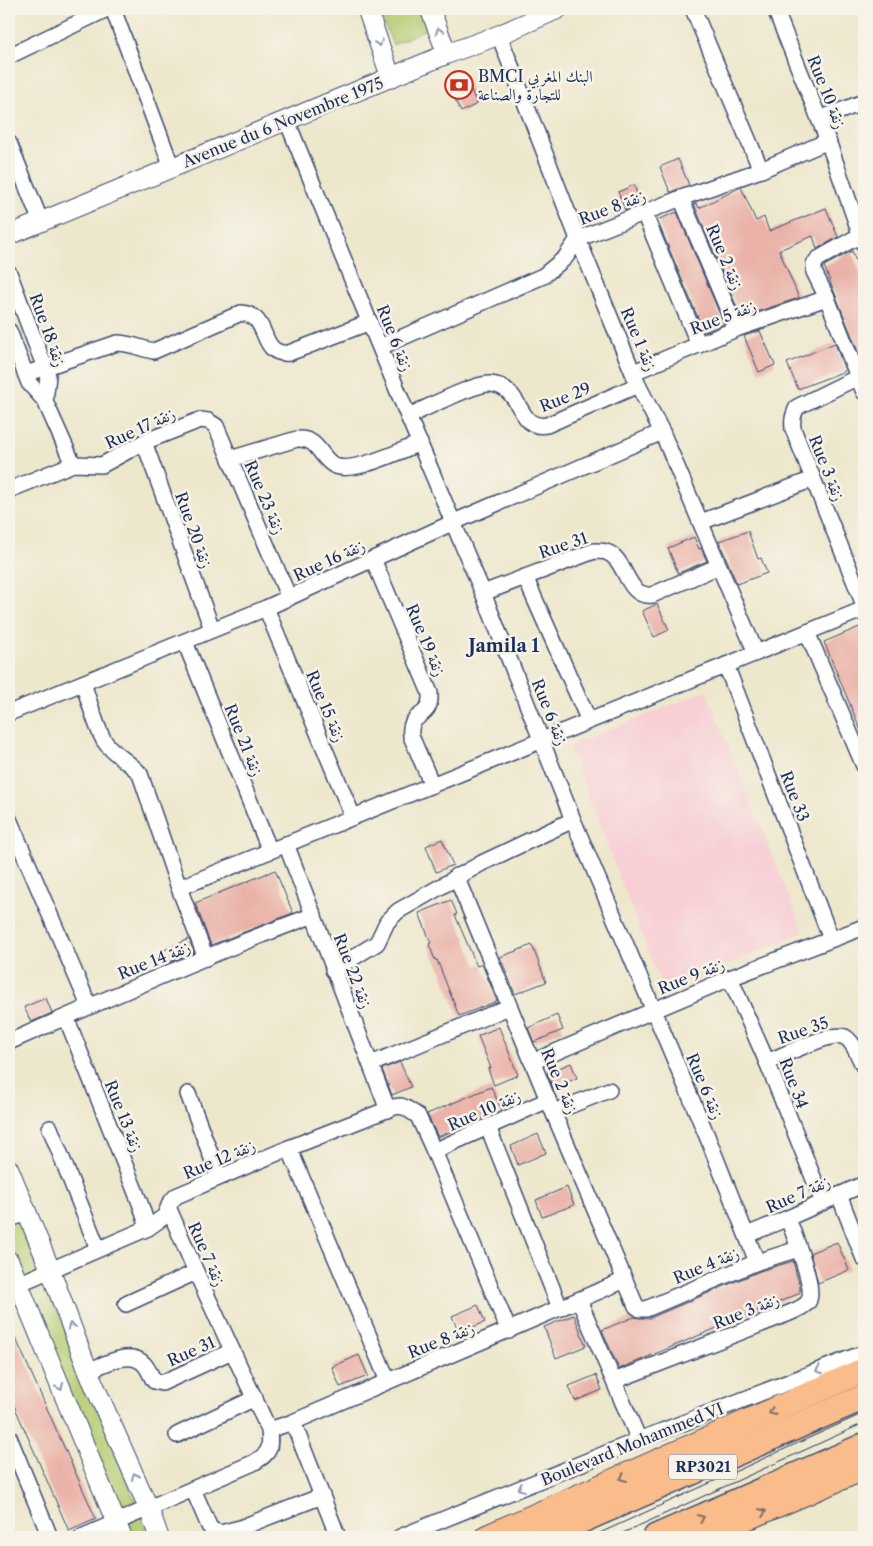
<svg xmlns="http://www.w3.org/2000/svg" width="873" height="1546" font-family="'Libre Caslon Text',Amiri,serif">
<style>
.built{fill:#f7cfd4}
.green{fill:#b4cb6f;stroke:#687d66}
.building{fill:#eab2a9}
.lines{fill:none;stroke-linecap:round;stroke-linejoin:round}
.minor-casing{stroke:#3a4b6e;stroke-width:18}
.tertiary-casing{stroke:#3a4b6e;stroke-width:21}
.primary-casing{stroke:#3a4b6e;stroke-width:26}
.trunk-casing{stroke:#3a4b6e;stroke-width:28}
.minor{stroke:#fff;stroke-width:15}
.tertiary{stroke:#fff;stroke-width:19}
.primary{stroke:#f9bc8a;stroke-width:24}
.trunk{stroke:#f9bc8a;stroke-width:25}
.tram{stroke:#1b2f5e;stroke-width:1}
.oneway{stroke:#8d97ae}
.oneway2{stroke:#7f6e72}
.labels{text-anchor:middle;stroke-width:5;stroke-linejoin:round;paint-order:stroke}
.shield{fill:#f7f3e8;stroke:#5d6a87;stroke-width:1}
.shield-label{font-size:15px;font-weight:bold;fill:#1b2f5e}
.poi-label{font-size:16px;fill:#1b2f5e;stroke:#f7f3e8;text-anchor:start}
.street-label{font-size:16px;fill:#1b2f5e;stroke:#f7f3e8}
.neighbourhood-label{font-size:18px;font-weight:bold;fill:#1b2f5e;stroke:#f7f3e8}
</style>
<rect width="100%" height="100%" fill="#f7f3e8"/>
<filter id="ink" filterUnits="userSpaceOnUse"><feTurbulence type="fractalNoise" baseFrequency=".02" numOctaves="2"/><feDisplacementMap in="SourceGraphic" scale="10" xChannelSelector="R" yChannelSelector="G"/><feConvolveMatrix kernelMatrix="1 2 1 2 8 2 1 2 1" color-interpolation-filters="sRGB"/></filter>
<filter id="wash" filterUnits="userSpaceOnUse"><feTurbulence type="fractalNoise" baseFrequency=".0096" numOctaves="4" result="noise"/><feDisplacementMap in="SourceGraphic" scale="20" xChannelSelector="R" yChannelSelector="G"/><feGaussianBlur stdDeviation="1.12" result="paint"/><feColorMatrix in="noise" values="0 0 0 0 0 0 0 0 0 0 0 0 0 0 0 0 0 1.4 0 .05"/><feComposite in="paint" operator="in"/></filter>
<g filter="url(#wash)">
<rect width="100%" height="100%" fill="#ede7cc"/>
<path class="built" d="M 706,691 L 803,932 L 664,993 L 569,746 Z"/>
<g class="green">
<path d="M 378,9 L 423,9 L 430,27 L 393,45 Z"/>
<path d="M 9,1192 L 150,1537 L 127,1537 L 9,1252 Z"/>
</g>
<g id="blocks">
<g class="building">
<path d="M 465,76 L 477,104 L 461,112 L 448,84 Z"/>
<path d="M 678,159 L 689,185 L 670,192 L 660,167 Z"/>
<path d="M 634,185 L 641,204 L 625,210 L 618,192 Z"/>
<path d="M 741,187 L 756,221 L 764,217 L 769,231 L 826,208 L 838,237 L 817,249 L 813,236 L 779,250 L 799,298 L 741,317 L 694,204 L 696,203 L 699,208 Z"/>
<path d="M 677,212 L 724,324 L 704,332 L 657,220 Z"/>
<path d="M 852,251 L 864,283 L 864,367 L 824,266 Z"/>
<path d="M 760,331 L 775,365 L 759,372 L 744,336 Z"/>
<path d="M 835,343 L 845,371 L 798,389 L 787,363 Z"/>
<path d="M 748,531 L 758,559 L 761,558 L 767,573 L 737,584 L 719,541 Z"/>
<path d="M 694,537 L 699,549 L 701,548 L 707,561 L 678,573 L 668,548 Z"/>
<path d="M 657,604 L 669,630 L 654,637 L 642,611 Z"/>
<path d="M 864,625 L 864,738 L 824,642 Z"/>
<path d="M 442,839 L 453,865 L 436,872 L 426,846 Z"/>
<path d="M 275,870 L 293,913 L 211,945 L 195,903 Z"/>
<path d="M 451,900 L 457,914 L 455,915 L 476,964 L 477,966 L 482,964 L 497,1001 L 459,1016 L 437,960 L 435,960 L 429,944 L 431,943 L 419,913 Z"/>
<path d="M 189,939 L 194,952 L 165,964 L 160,952 Z"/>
<path d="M 532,945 L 546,982 L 515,994 L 500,957 Z"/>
<path d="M 46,998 L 52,1013 L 31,1022 L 24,1007 Z"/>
<path d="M 557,1015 L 563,1030 L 534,1042 L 528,1028 Z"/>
<path d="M 499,1027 L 518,1075 L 494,1085 L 488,1069 L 491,1068 L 478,1036 Z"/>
<path d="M 400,1062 L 411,1087 L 392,1095 L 382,1069 Z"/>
<path d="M 571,1063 L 577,1078 L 553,1088 L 547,1073 Z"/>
<path d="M 491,1087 L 502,1110 L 438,1137 L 427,1114 Z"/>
<path d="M 538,1134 L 546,1153 L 518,1165 L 511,1146 Z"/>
<path d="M 567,1187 L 574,1205 L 542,1217 L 536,1200 Z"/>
<path d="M 837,1242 L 849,1270 L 818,1283 L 810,1253 Z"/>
<path d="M 793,1261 L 800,1287 L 800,1291 L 798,1294 L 619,1369 L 602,1330 L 634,1317 L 640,1318 L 650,1318 L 760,1271 Z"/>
<path d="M 478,1305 L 485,1322 L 459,1333 L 452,1316 Z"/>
<path d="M 574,1315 L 586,1346 L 556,1358 L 544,1327 Z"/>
<path d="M 9,1323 L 96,1519 L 69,1531 L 9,1394 Z"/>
<path d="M 359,1355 L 368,1376 L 340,1387 L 332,1367 Z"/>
<path d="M 596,1375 L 602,1390 L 575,1401 L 569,1386 Z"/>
</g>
</g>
</g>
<g filter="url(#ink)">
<use href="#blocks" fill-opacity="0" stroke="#3a4b6e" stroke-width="1"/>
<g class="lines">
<defs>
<g id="minor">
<path d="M 113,9 L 172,168"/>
<path d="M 693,9 L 761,170"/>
<path d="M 775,9 L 828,141 L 864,245"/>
<path d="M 499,35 L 578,239 L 638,385 L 662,432 L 756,653"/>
<path d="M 9,56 L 107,9"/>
<path d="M 819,119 L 864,102"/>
<path d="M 287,121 L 408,416 L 483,593 L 573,820 L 707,1136 L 757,1262"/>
<path d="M 9,143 L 41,222"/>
<path d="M 681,198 L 736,329"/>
<path d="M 644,213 L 699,345"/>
<path d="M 864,233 L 818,259 L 814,264 L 814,272 L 827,298 L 864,392"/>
<path d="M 9,273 L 48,376 L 45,401"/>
<path d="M 9,331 L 29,383 L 45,401 L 73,464"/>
<path d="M 380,347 L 543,276 L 565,258 L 578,239 L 681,198 L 761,170 L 828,141"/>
<path d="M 634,372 L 736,329 L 827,298"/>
<path d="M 26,374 L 117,343 C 131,343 141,349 154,351 L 241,313 C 272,315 257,356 289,353 L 370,322"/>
<path d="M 858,377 L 797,407 C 793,415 792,420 793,429 L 864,605"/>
<path d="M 408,416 C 425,409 474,383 490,384 C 524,386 516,431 547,425 L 638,385"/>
<path d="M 144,442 L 212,629"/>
<path d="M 230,459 L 297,439 C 318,438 318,454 332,464 C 348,477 402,450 420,443"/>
<path d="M 9,490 L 73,464 L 102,465 L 144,442 L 200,420 L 208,421 L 216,426 L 289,598"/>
<path d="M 701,522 L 813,479"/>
<path d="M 373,559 L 430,693 C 432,721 408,710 411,736 L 432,785"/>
<path d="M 525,577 L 589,721"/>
<path d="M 483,593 L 594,551 C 598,551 603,551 606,552 C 627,558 625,598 652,595 L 719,566"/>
<path d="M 266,608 L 353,817"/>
<path d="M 807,632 L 864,766"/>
<path d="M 185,642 L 270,851"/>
<path d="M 726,665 L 831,939"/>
<path d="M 83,683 C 88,697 97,731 105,742 C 114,755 130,762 140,774 L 179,888 L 206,958"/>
<path d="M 9,713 L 266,608 L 454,522 L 662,432"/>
<path d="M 9,819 L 89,1006"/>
<path d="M 286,844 L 388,1110"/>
<path d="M 456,876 L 548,1100 L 636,1306 L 640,1309 L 646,1309 L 757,1262 L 798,1249"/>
<path d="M 179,888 L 864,609"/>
<path d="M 333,970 L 377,943 L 387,922 L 398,911 L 482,863 L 573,820"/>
<path d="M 730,978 L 767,1062 L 823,1202"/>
<path d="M 66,1017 L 140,1203 L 148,1228"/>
<path d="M 9,1042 C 110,997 211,953 314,915"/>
<path d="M 532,1062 L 730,978 L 864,927"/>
<path d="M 767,1062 C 782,1056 832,1031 845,1037 C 854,1042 859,1058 864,1067"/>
<path d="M 371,1064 L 509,1007"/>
<path d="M 188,1094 L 219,1177"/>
<path d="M 554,1112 L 609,1090"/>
<path d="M 488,1127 L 560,1308"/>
<path d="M 50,1128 L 98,1249"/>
<path d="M 289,1148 L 388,1381"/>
<path d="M 434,1151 L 548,1100"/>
<path d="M 839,1195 L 864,1259"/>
<path d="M 9,1219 L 28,1213"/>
<path d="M 747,1235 L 788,1218 L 864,1184"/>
<path d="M 18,1284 L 148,1228 L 165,1216 L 170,1203 L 176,1196 L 289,1148 L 394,1107 L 401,1106 L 406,1108 L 418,1116 L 434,1151 L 509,1331"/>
<path d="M 579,1300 L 639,1440"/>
<path d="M 126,1304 L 196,1272"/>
<path d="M 88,1371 C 103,1365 130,1349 144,1364 C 148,1368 151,1376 154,1381 L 162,1383 L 232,1351"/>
<path d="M 614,1381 L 787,1314 C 794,1311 803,1308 808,1302 C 817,1289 793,1234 788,1218"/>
<path d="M 293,1422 L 338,1537"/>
<path d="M 269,1430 L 293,1422 L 625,1280"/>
<path d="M 177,1435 L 255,1398"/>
<path d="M 9,1437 L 50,1537"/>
<path d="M 193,1489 L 209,1526 L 212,1530 L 221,1533 L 240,1528 L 322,1496"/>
<path d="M 82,1537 L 253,1463 C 270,1453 271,1450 269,1430 L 196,1272 L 169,1209"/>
<path d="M 400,1537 L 639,1440 L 864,1353"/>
</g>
<g id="tertiary">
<path d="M 367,9 L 391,78"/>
<path d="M 430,9 L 447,54"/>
<path d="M 9,235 L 447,54 L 499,35 L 558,9"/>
<path d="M 9,1169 L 50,1269 L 88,1371 L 149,1509 L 159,1537"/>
<path d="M 9,1261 L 122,1537"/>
</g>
<g id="primary">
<path d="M 487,1537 L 864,1370"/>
<path d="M 702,1537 L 864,1468"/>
</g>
<g id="trunk">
<path d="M 543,1537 L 864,1397"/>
<path d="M 656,1537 L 864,1446"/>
</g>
</defs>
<use href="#minor" class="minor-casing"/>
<use href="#tertiary" class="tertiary-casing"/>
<use href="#primary" class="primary-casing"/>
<use href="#trunk" class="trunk-casing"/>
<use href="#minor" class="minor"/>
<use href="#tertiary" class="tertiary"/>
<use href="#primary" class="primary"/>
<use href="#trunk" class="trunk"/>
<g class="tram">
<path d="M 591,1537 L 864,1413"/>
<path d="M 614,1537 L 864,1423"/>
</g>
</g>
<defs><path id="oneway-chevron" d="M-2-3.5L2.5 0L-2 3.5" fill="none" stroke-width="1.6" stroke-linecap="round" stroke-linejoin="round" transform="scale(1.25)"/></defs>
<g class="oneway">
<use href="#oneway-chevron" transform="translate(439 31) rotate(-111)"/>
<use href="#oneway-chevron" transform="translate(379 43) rotate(70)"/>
<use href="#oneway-chevron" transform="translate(71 1326) rotate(-110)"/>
<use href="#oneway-chevron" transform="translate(819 1370) rotate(159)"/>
<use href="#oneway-chevron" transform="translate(60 1387) rotate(68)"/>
<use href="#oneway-chevron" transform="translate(135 1476) rotate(-114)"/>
<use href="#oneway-chevron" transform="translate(521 1488) rotate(158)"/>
</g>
<g class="oneway2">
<use href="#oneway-chevron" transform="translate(772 1412) rotate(156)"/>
<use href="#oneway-chevron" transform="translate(623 1478) rotate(156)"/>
<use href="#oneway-chevron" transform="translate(763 1512) rotate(-23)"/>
<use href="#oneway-chevron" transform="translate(701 1518) rotate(-24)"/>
</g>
</g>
<defs>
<symbol id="bank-ring" viewBox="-11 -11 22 22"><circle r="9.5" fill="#f7f3e8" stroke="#c8321e" stroke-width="1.5"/><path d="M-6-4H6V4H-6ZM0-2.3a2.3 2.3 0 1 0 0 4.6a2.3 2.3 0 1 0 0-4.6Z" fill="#c8321e"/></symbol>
</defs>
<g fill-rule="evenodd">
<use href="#bank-ring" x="443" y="69" width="32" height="32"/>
</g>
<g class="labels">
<rect class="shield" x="669" y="1454.5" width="68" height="25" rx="4"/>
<g class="shield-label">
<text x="703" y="1472">RP3021</text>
</g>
<g class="poi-label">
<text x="478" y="82">BMCI البنك المغربي<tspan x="478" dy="18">للتجارة والصناعة</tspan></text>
</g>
<g class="street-label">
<text transform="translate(827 92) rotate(68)" y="6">Rue 10 زنقة</text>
<text transform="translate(283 122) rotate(-22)" y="6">Avenue du 6 Novembre 1975</text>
<text transform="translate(612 207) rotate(-21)" y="6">Rue 8 زنقة</text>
<text transform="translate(725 257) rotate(67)" y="6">Rue 2 زنقة</text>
<text transform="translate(723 317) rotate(-21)" y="6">Rue 5 زنقة</text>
<text transform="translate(48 330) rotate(70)" y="6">Rue 18 زنقة</text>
<text transform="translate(395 338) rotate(68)" y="6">Rue 6 زنقة</text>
<text transform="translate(639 339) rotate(67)" y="6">Rue 1 زنقة</text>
<text transform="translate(565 397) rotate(-22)" y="6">Rue 29</text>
<text transform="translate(140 428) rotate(-25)" y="6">Rue 17 زنقة</text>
<text transform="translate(827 468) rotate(68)" y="6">Rue 3 زنقة</text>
<text transform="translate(265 497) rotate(67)" y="6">Rue 23 زنقة</text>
<text transform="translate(194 530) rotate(70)" y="6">Rue 20 زنقة</text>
<text transform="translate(563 545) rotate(-19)" y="6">Rue 31</text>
<text transform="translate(329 560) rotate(-25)" y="6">Rue 16 زنقة</text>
<text transform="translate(426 640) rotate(67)" y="6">Rue 19 زنقة</text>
<text transform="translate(326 706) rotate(67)" y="6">Rue 15 زنقة</text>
<text transform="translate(550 712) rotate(68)" y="6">Rue 6 زنقة</text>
<text transform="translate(244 740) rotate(68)" y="6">Rue 21 زنقة</text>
<text transform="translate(795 796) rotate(69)" y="6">Rue 33</text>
<text transform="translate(154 960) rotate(-22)" y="6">Rue 14 زنقة</text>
<text transform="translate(353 971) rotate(69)" y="6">Rue 22 زنقة</text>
<text transform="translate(691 976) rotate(-22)" y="6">Rue 9 زنقة</text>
<text transform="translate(803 1030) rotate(-19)" y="6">Rue 35</text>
<text transform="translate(560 1081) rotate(67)" y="6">Rue 2 زنقة</text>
<text transform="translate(794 1083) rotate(69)" y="6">Rue 34</text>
<text transform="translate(705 1086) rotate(67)" y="6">Rue 6 زنقة</text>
<text transform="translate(484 1110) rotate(-24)" y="6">Rue 10 زنقة</text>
<text transform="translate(124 1116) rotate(68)" y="6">Rue 13 زنقة</text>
<text transform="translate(219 1159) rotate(-23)" y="6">Rue 12 زنقة</text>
<text transform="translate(798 1194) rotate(-24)" y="6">Rue 7 زنقة</text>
<text transform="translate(207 1254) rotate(66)" y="6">Rue 7 زنقة</text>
<text transform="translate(706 1265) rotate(-23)" y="6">Rue 4 زنقة</text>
<text transform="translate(746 1311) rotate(-22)" y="6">Rue 3 زنقة</text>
<text transform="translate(441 1340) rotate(-22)" y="6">Rue 8 زنقة</text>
<text transform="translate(191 1351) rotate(-24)" y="6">Rue 31</text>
<text transform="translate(632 1444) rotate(-22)" y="6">Boulevard Mohammed VI</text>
</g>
<g class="neighbourhood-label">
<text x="504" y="652">Jamila 1</text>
</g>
</g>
<rect width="873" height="1546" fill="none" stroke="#f7f3e8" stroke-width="30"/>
</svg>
